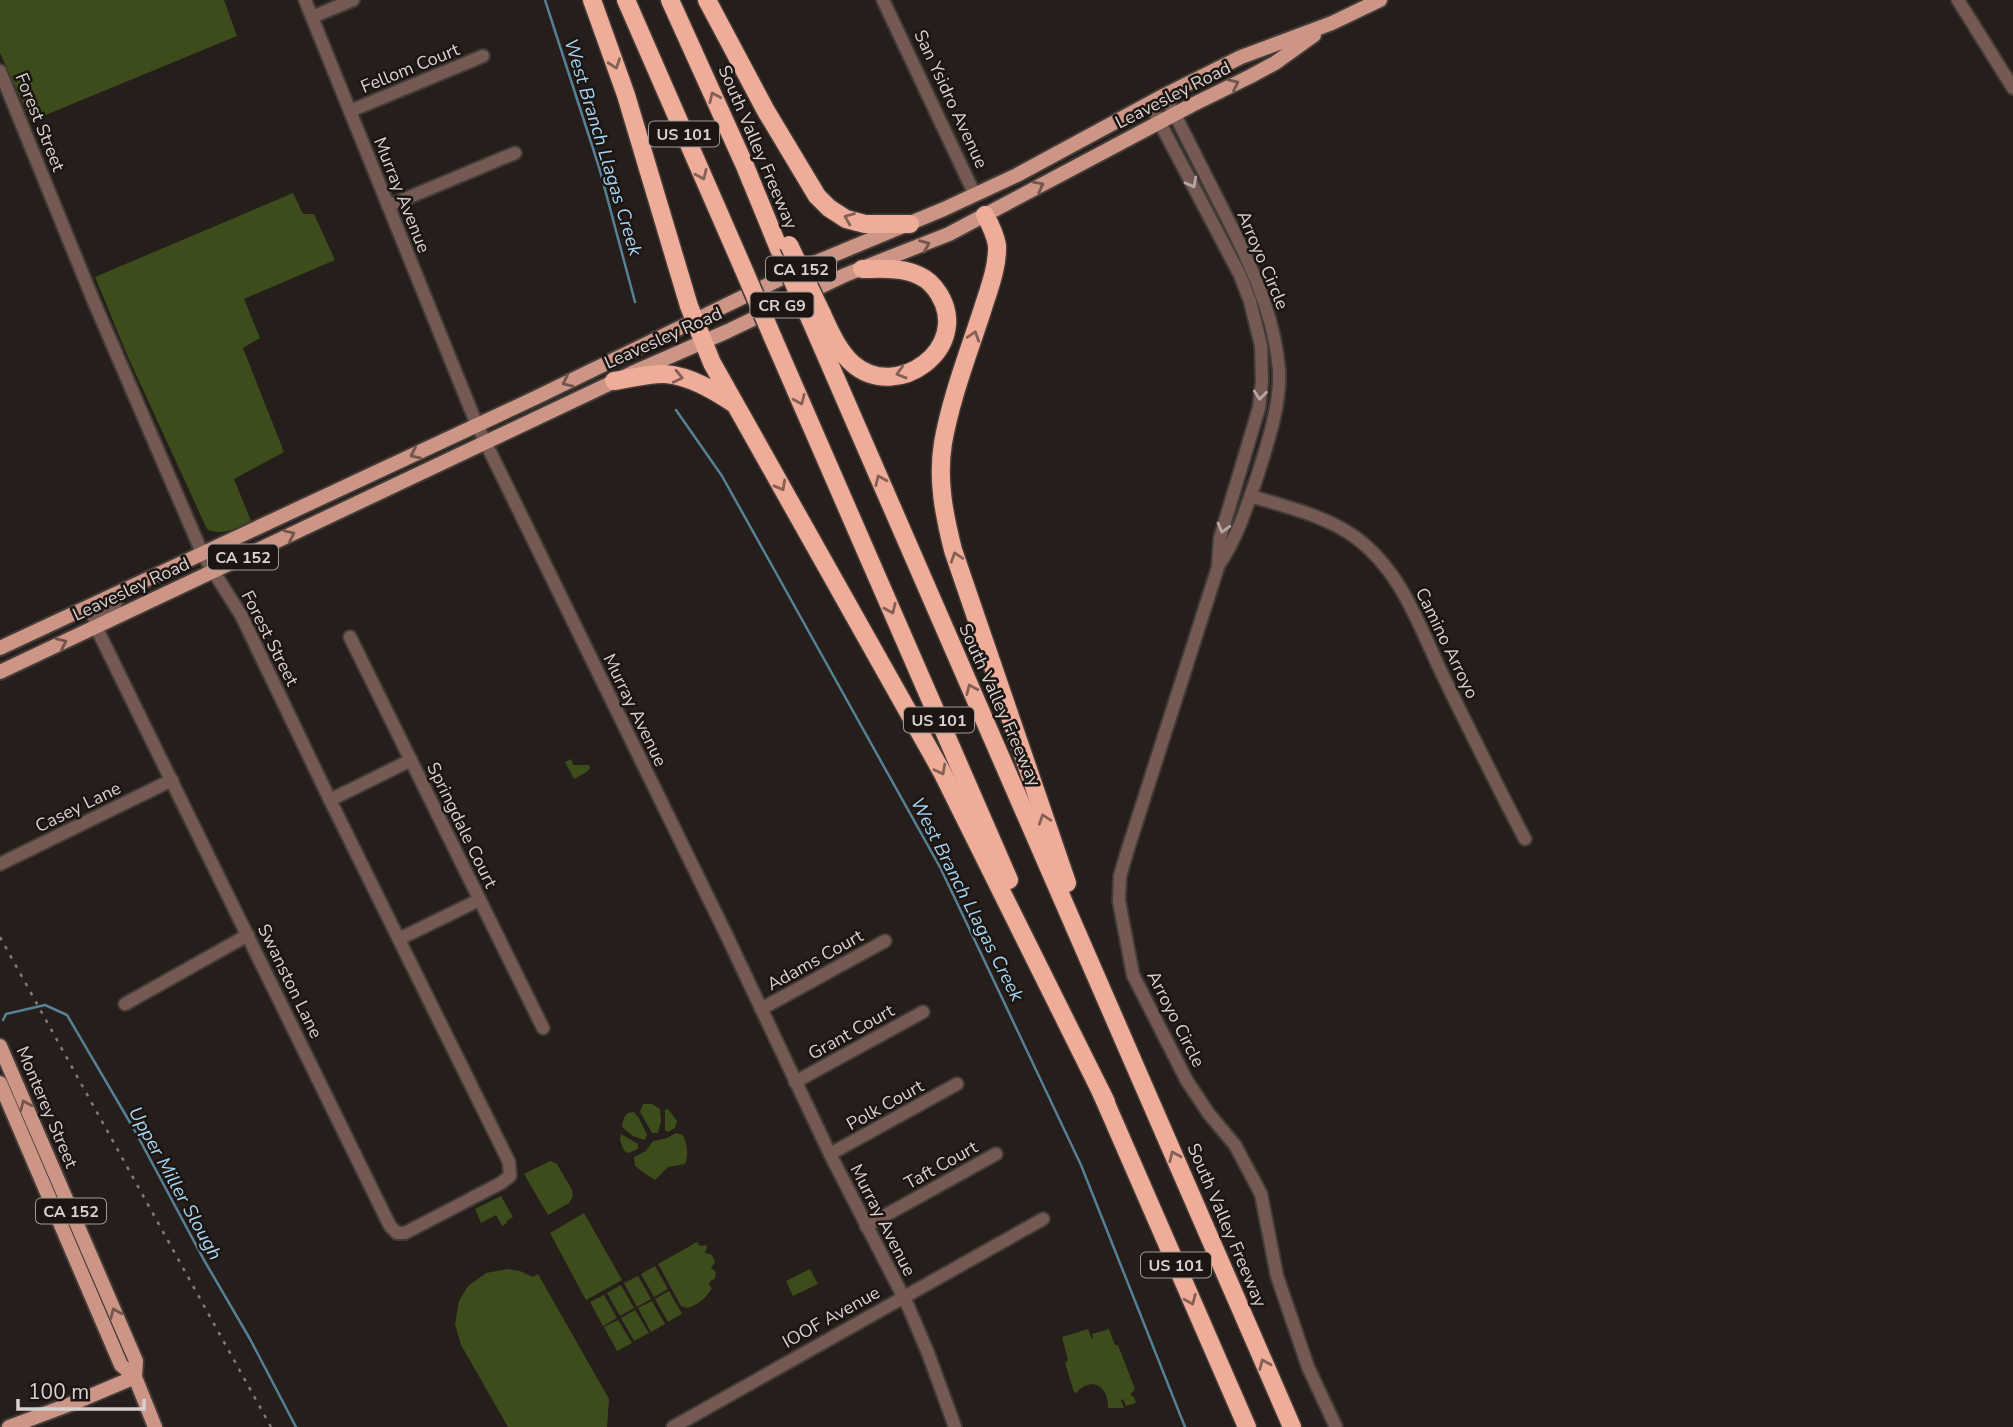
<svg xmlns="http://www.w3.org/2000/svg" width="2013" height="1427" font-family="'Nunito Sans',sans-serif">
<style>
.green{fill:#3c4c1b}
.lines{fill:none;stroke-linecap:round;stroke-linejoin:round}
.stream{stroke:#558096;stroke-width:2.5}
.minor-casing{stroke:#423b37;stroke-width:16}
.major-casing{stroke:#423b37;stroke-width:18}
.highway-casing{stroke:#423b37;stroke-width:21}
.minor{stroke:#755a53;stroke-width:12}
.major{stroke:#cc9585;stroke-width:14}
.highway{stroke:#eeac99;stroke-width:18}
.rail{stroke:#827c79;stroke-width:2.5;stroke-dasharray:3.5 7;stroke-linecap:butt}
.highway-bridge-casing{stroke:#423b37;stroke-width:21;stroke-linecap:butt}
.highway-bridge{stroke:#eeac99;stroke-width:18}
.oneway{stroke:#856055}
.oneway2{stroke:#74554b}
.oneway3{stroke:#b5a7a4}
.labels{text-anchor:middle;stroke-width:5;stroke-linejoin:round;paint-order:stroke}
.shield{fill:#1c1511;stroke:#9f9996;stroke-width:2}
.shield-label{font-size:16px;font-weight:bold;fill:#d7d1cf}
.street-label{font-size:18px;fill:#d7d1cf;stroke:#1c1511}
.water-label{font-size:19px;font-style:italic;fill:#a3d5f5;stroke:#1c1511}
</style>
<rect width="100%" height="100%" fill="#261e1a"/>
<g class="green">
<path d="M 0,0 L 224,0 L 237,36 L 31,121 L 0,53 Z"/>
<path d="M 293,193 L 303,214 L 314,214 L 335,260 L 244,299 L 260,338 L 243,348 L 284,452 L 234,479 L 251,521 C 236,528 222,537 207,529 L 128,357 L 95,277 Z"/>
<path d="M 571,759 L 573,765 L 589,765 L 590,768 L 587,772 L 574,779 L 565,762 Z"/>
<path d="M 643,1104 L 652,1104 L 660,1109 L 661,1121 L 658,1133 L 652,1133 L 640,1112 Z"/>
<path d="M 665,1109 L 669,1110 L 677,1121 L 675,1128 L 668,1132 L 665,1130 Z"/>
<path d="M 634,1112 L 639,1118 L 647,1135 L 645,1140 L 633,1136 L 622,1127 C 622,1121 624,1117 628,1113 Z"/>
<path d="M 676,1133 L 683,1135 C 687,1143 689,1156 685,1164 L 668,1167 L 655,1180 L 647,1175 L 635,1166 L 634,1157 L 646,1151 L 653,1141 L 667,1138 Z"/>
<path d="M 621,1134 L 638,1144 L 638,1149 L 629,1153 L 624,1151 L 620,1140 Z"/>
<path d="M 550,1161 L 557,1164 L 572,1190 L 573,1196 L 569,1203 L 548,1215 L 524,1174 Z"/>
<path d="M 501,1196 L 513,1217 L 506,1221 L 507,1223 L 502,1226 L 496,1215 L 481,1223 L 475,1209 Z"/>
<path d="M 584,1213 L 622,1280 L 586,1300 L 550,1233 Z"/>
<path d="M 697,1242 L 700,1246 L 706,1245 L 707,1247 L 705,1253 L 712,1255 L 715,1262 L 711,1268 L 716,1272 L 715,1279 L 710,1281 L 709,1285 L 712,1288 C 706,1298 698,1305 687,1308 L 681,1306 L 658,1264 Z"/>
<path d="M 655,1266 L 668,1289 L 654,1297 L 641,1274 Z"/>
<path d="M 508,1269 L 520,1271 L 533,1277 L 538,1274 L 609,1399 L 607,1427 L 508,1427 L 461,1345 L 455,1324 L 459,1301 L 468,1286 L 486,1273 Z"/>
<path d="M 810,1269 L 818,1284 L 793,1296 L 786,1281 Z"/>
<path d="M 638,1276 L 651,1299 L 637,1307 L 624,1283 Z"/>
<path d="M 621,1285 L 634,1308 L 620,1316 L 607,1293 Z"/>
<path d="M 669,1291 L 682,1314 L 668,1322 L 655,1299 Z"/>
<path d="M 604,1295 L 617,1318 L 603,1326 L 590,1302 Z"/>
<path d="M 652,1301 L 665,1324 L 651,1332 L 638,1308 Z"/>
<path d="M 635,1310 L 649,1333 L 634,1341 L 621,1318 Z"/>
<path d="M 618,1320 L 632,1343 L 617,1351 L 604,1327 Z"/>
<path d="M 1088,1329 L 1092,1339 L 1093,1338 L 1092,1334 L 1109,1329 L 1115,1345 L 1118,1345 L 1135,1389 L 1130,1395 L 1134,1397 L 1136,1403 L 1126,1406 L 1123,1399 L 1121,1400 L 1124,1408 L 1108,1408 C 1109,1387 1092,1375 1076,1393 L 1074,1392 L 1065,1363 L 1068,1360 L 1062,1337 Z"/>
</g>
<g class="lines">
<g class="stream">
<path d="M 545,0 L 599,167 L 635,302"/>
<path d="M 676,410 L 722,476 L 941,869 L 1081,1165 L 1185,1427"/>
<path d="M 3,1020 L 6,1014 L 45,1005 L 67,1015 L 135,1131 L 204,1260 L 250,1339 L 296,1427"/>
</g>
<defs>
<g id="minor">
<path d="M 305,0 L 477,425 L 725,932 L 830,1154 L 908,1306 L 928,1353 L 955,1427"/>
<path d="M 883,0 L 975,195"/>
<path d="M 1958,0 L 2013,88"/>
<path d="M 312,17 L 353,0"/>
<path d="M 0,71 L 94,302 L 203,555 L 241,615 L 330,800 L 509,1162 L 510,1176 L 501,1183 L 405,1233 L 397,1233 L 390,1226 L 96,627 L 94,618 L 114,607 L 120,593"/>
<path d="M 1165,95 C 1183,130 1200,165 1218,200 C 1245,253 1274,309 1279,370 C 1281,403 1268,442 1258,474 C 1247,506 1237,539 1218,566"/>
<path d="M 1150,104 L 1240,275 L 1250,301 L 1261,345 L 1262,381 L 1259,408 L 1220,538 L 1218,567 L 1127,852 L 1120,876 L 1119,901 L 1133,975 L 1187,1081 L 1209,1114 L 1235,1145 L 1261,1194 L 1277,1276 L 1308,1367 L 1336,1427"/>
<path d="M 350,111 L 483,56"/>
<path d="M 388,206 L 515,153"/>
<path d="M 1251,496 C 1286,507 1324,515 1355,537 C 1403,572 1420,629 1445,680 C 1471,733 1497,786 1525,839"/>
<path d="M 350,637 L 543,1028"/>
<path d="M 330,800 L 411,760"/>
<path d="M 0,864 L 172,780"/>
<path d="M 399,939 L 479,900"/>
<path d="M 125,1004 L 248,935"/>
<path d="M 761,1009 L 885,941"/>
<path d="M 795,1082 L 923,1012"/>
<path d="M 830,1154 L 957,1084"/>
<path d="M 866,1226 L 996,1154"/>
<path d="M 673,1427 L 1043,1219"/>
</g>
<g id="major">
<path d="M 0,648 L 535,398 L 807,266 L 944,209 L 1017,175 L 1165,95 L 1241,57 L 1332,23 L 1380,0"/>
<path d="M 0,672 L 632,373 L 728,331 L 845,275 L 949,234 L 1192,105 L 1251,76 L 1275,63 L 1314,35"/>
<path d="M 0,1046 L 136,1361 L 135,1377 L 155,1427"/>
<path d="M 0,1083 L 121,1365 L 135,1377"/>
<path d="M 9,1427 L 76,1402 L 135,1377"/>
</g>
<g id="highway">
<path d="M 592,0 L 626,95 L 689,306 L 712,363 L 942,772 L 1106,1102"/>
<path d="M 626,0 L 743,268"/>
<path d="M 670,0 L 745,166 L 779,249"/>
<path d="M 707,0 L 766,111 L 817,196 L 829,208 L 846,219 L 865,224 L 910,224"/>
<path d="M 985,215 C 990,224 995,234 997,245 C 998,266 989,289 983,308 C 969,352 951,397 943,443 C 937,480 944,514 953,550 L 1067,883"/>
<path d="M 822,314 C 830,331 838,351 853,364 C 897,402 972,348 939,294 C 934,286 929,280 920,276 C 903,267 881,269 862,269"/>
<path d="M 810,319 L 1292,1427"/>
<path d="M 773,338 L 1009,880"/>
<path d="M 614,381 C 630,379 649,373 665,374 C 690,376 713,390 733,403"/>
<path d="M 1101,1092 L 1247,1427"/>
</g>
</defs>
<use href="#minor" class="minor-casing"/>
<use href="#major" class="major-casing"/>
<use href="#highway" class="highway-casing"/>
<use href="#minor" class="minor"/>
<use href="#major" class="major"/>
<use href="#highway" class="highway"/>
<path class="rail" d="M 0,937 L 271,1427"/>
<defs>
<g id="highway-bridge">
<path d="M 789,245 L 822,314"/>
<path d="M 743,268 L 773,338"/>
<path d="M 787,268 L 810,319"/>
</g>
</defs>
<use href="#highway-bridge" class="highway-bridge-casing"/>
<use href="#highway-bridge" class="highway-bridge"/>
</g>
<defs><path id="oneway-chevron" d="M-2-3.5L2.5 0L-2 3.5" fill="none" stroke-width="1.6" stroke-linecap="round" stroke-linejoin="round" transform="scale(1.75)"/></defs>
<g class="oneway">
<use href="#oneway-chevron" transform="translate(615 64) rotate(70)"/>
<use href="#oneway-chevron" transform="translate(714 97) rotate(-114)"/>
<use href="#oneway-chevron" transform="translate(702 175) rotate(66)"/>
<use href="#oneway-chevron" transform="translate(849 218) rotate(-158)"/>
<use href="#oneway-chevron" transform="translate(974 336) rotate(-72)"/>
<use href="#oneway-chevron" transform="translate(901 373) rotate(164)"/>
<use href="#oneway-chevron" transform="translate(678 377) rotate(13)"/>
<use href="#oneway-chevron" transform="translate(800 400) rotate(66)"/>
<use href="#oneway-chevron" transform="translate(880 480) rotate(-114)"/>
<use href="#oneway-chevron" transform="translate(781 486) rotate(61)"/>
<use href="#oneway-chevron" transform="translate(956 557) rotate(-108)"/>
<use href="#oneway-chevron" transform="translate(891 609) rotate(66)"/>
<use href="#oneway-chevron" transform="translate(971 689) rotate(-114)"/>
<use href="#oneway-chevron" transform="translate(941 770) rotate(62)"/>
<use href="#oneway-chevron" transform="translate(1044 819) rotate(-109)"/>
<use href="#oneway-chevron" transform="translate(1174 1156) rotate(-113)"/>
<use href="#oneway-chevron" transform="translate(1191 1300) rotate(67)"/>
<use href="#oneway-chevron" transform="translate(1264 1364) rotate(-113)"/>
</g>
<g class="oneway2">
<use href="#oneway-chevron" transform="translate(1234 84) rotate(-25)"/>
<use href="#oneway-chevron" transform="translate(1039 186) rotate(-28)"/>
<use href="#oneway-chevron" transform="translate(925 245) rotate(-22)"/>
<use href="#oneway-chevron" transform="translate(567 382) rotate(155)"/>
<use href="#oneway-chevron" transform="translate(415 454) rotate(155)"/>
<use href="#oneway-chevron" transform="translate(290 535) rotate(-25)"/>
<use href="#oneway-chevron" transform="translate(62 643) rotate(-25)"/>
<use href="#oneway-chevron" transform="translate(25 1105) rotate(-113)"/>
<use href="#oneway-chevron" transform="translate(115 1313) rotate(-113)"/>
</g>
<g class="oneway3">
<use href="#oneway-chevron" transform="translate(1192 183) rotate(62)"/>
<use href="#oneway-chevron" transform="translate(1260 395) rotate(96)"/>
<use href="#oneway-chevron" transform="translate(1223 528) rotate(106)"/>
</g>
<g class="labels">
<g class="shield">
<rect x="649" y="121.5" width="70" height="25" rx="5"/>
<rect x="766" y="256.5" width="70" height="25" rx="5"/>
<rect x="750.5" y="292.5" width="63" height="25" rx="5"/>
<rect x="208" y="544.5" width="70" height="25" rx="5"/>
<rect x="904" y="707.5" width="70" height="25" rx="5"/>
<rect x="36" y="1198.5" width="70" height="25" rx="5"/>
<rect x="1141" y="1252.5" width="70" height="25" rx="5"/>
</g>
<g class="shield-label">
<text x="684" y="140">US 101</text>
<text x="801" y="275">CA 152</text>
<text x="782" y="311">CR G9</text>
<text x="243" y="563">CA 152</text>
<text x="939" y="726">US 101</text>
<text x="71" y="1217">CA 152</text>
<text x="1176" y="1271">US 101</text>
</g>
<g class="street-label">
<text transform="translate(410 68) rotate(-22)" y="6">Fellom Court</text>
<text transform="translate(1173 95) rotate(-27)" y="6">Leavesley Road</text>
<text transform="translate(951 99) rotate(65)" y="6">San Ysidro Avenue</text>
<text transform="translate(40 122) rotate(68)" y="6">Forest Street</text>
<text transform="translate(758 147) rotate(67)" y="6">South Valley Freeway</text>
<text transform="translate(402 195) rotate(68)" y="6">Murray Avenue</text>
<text transform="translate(1263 260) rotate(67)" y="6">Arroyo Circle</text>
<text transform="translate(663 338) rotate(-24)" y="6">Leavesley Road</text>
<text transform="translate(131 589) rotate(-25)" y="6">Leavesley Road</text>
<text transform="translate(270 638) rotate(63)" y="6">Forest Street</text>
<text transform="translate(1447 643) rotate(64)" y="6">Camino Arroyo</text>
<text transform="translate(1000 705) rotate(66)" y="6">South Valley Freeway</text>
<text transform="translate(635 710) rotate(64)" y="6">Murray Avenue</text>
<text transform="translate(78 807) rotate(-26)" y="6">Casey Lane</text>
<text transform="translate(462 825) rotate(64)" y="6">Springdale Court</text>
<text transform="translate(815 960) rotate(-29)" y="6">Adams Court</text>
<text transform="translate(290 981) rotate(64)" y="6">Swanston Lane</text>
<text transform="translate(1176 1019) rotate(63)" y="6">Arroyo Circle</text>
<text transform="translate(851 1032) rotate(-29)" y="6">Grant Court</text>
<text transform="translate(885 1105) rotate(-29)" y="6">Polk Court</text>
<text transform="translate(47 1107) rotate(67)" y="6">Monterey Street</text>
<text transform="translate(941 1165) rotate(-29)" y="6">Taft Court</text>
<text transform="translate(883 1220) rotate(63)" y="6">Murray Avenue</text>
<text transform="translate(1227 1225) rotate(67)" y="6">South Valley Freeway</text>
<text transform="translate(831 1317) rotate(-29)" y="6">IOOF Avenue</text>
</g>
<g class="water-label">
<text transform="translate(604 147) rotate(73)" y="7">West Branch Llagas Creek</text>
<text transform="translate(968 899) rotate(63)" y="7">West Branch Llagas Creek</text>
<text transform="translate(176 1183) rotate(61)" y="7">Upper Miller Slough</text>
</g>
</g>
<path d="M18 1399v10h126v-10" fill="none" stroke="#d7d1cf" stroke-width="3.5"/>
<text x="28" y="1399" font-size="21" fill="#d7d1cf" stroke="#1c1511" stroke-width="5" paint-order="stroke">100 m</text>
</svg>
